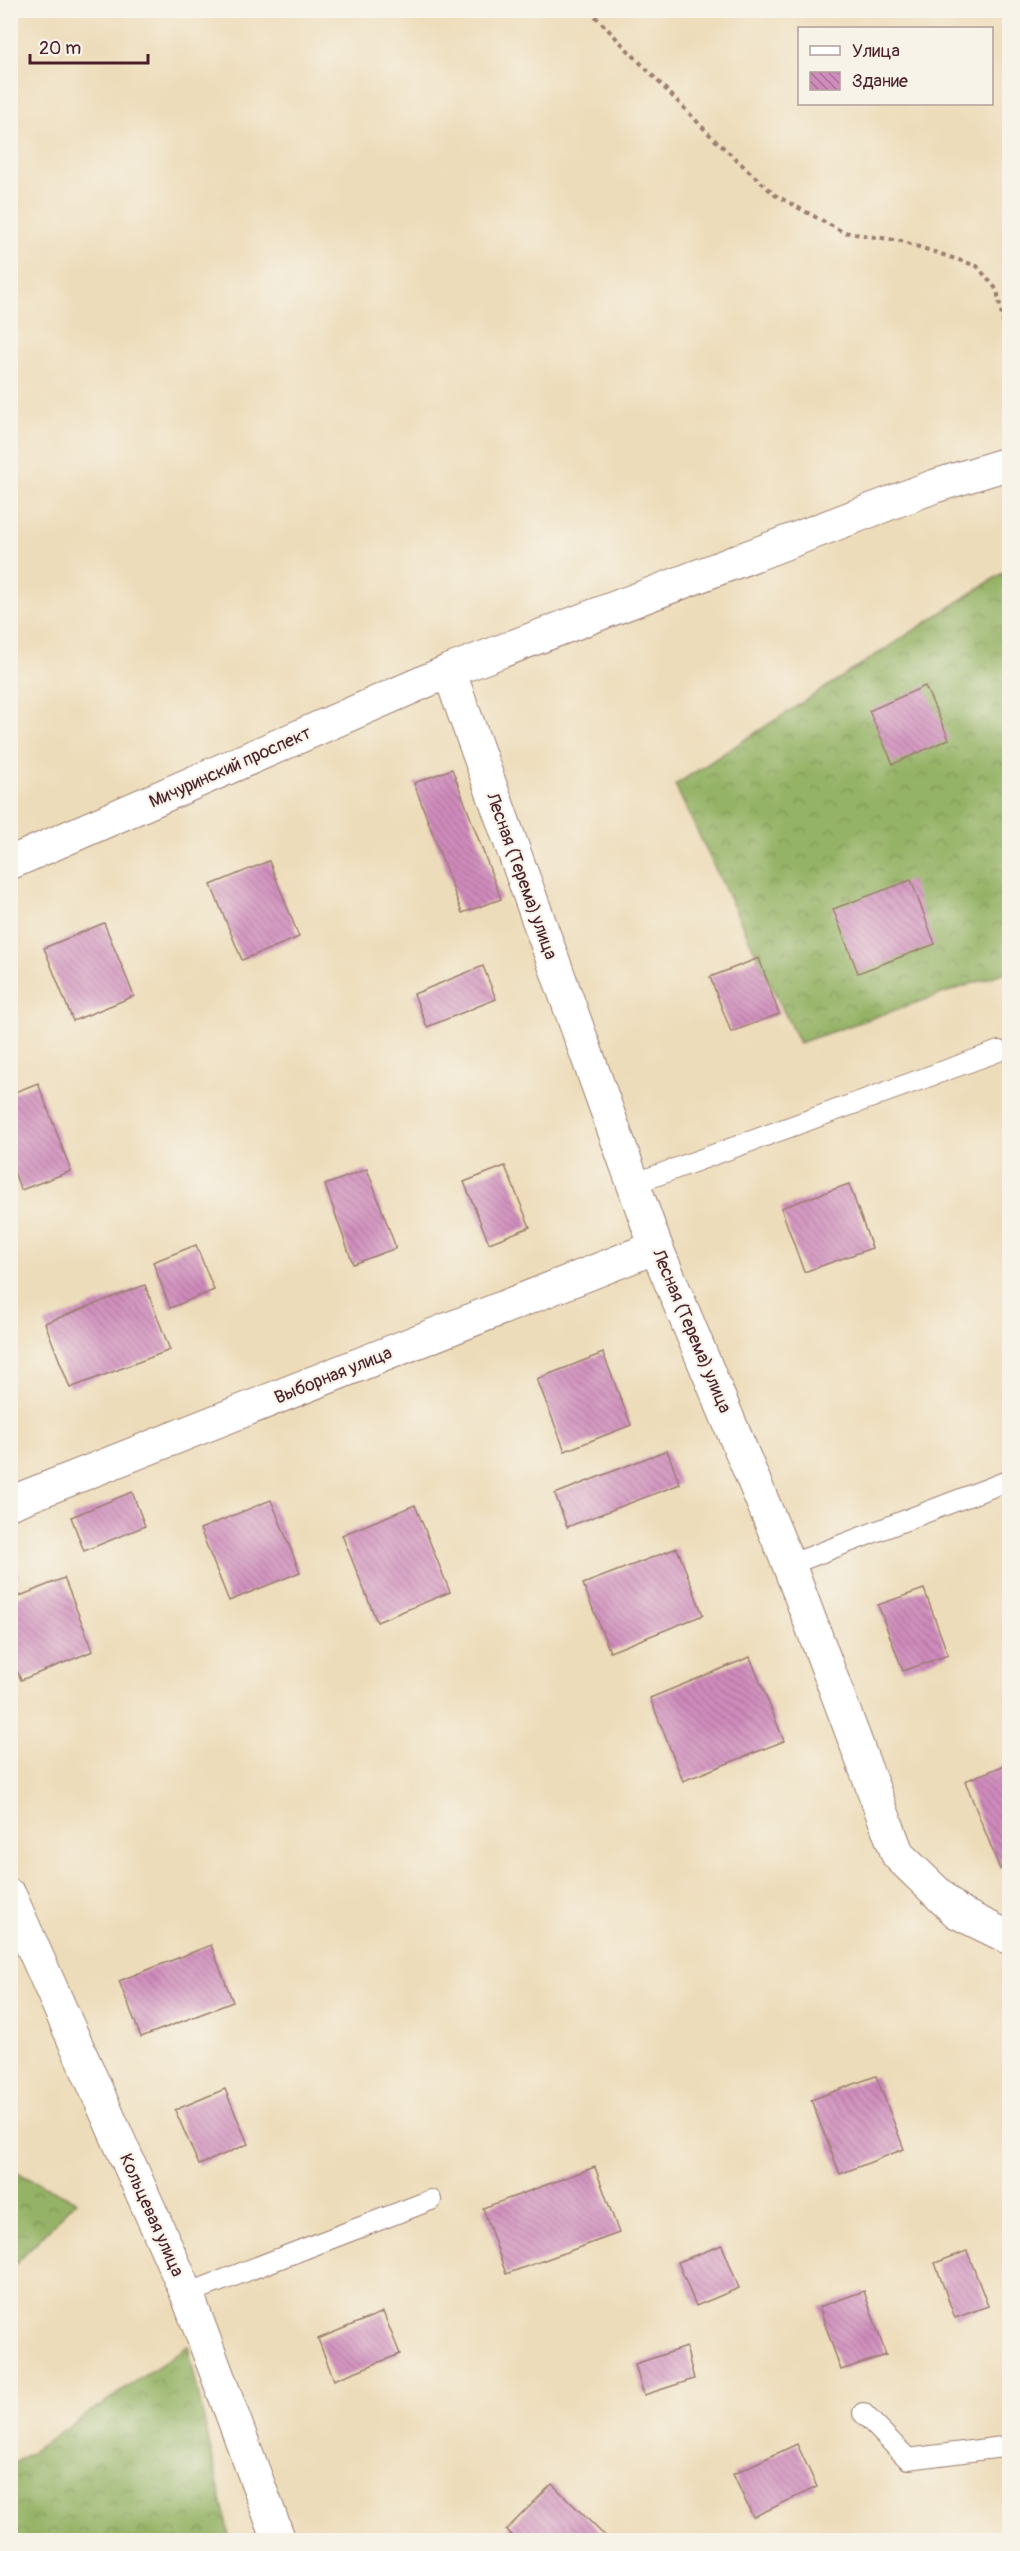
<svg xmlns="http://www.w3.org/2000/svg" width="1020" height="2551" font-family="Pangolin,sans-serif">
<style>
.forest{fill:url(#forest-crowns);stroke:#706948;stroke-width:1.5}
.building{fill:url(#building-back-hatch)}
.lines{fill:none;stroke-linecap:round;stroke-linejoin:round}
.lane-casing{stroke:#9c7e72;stroke-width:22}
.street-casing{stroke:#9c7e72;stroke-width:35}
.path{stroke:#9c7e72;stroke-width:4;stroke-dasharray:4.5 4.5;stroke-linecap:butt}
.lane{stroke:#fff;stroke-width:20}
.street{stroke:#fff;stroke-width:33}
.labels{text-anchor:middle;stroke-width:4.5;stroke-linejoin:round;paint-order:stroke}
.street-label{font-size:18px;fill:#4a1f2b;stroke:#f7f3e8}
</style>
<defs>
<pattern id="forest-crowns" width="20" height="18" patternUnits="userSpaceOnUse" patternTransform="scale(1.5)"><rect width="20" height="18" fill="#95b366"/><path d="M2 6a3 3 0 1 1 6 0M12 15a3 3 0 1 1 6 0" fill="none" stroke="#7c9154"/></pattern>
<pattern id="building-back-hatch" width="6" height="6" patternUnits="userSpaceOnUse" patternTransform="scale(1.5)"><rect width="6" height="6" fill="#cf8bbc"/><path d="M-1 5l2 2M0 0l6 6M5-1l2 2" fill="none" stroke="#aa7199"/></pattern>
</defs>
<rect width="100%" height="100%" fill="#f7f3e8"/>
<filter id="ink" filterUnits="userSpaceOnUse"><feTurbulence type="fractalNoise" baseFrequency=".0167" numOctaves="2"/><feDisplacementMap in="SourceGraphic" scale="12" xChannelSelector="R" yChannelSelector="G"/><feConvolveMatrix kernelMatrix="1 2 1 2 8 2 1 2 1" color-interpolation-filters="sRGB"/></filter>
<filter id="wash" filterUnits="userSpaceOnUse"><feTurbulence type="fractalNoise" baseFrequency=".008" numOctaves="4" result="noise"/><feDisplacementMap in="SourceGraphic" scale="24" xChannelSelector="R" yChannelSelector="G"/><feGaussianBlur stdDeviation="1.35" result="paint"/><feColorMatrix in="noise" values="0 0 0 0 0 0 0 0 0 0 0 0 0 0 0 0 0 1.4 0 .05"/><feComposite in="paint" operator="in"/></filter>
<g filter="url(#wash)">
<rect width="100%" height="100%" fill="#eddcb9"/>
<g class="forest">
<path d="M 1009,569 L 1009,971 L 799,1043 L 675,785 Z"/>
<path d="M 11,2170 L 76,2201 L 11,2269 Z"/>
<path d="M 188,2346 L 230,2540 L 11,2540 L 11,2466 Z"/>
</g>
<g id="blocks">
<g class="building">
<path d="M 925,686 L 949,739 L 893,764 L 869,711 Z"/>
<path d="M 452,769 L 501,899 L 462,913 L 414,783 Z"/>
<path d="M 269,861 L 299,937 L 242,960 L 211,885 Z"/>
<path d="M 911,880 L 935,944 L 858,973 L 833,909 Z"/>
<path d="M 104,923 L 134,996 L 73,1021 L 44,948 Z"/>
<path d="M 759,958 L 779,1014 L 731,1032 L 710,977 Z"/>
<path d="M 483,966 L 496,999 L 427,1027 L 414,994 Z"/>
<path d="M 38,1083 L 71,1171 L 21,1190 L 10,1162 L 10,1094 Z"/>
<path d="M 505,1166 L 530,1227 L 489,1243 L 464,1182 Z"/>
<path d="M 367,1169 L 396,1248 L 353,1264 L 325,1185 Z"/>
<path d="M 849,1184 L 872,1248 L 804,1272 L 781,1208 Z"/>
<path d="M 196,1245 L 214,1290 L 170,1308 L 153,1262 Z"/>
<path d="M 145,1285 L 170,1350 L 70,1388 L 45,1323 Z"/>
<path d="M 603,1353 L 631,1425 L 565,1451 L 537,1379 Z"/>
<path d="M 667,1450 L 680,1484 L 567,1527 L 555,1494 Z"/>
<path d="M 132,1492 L 145,1526 L 84,1551 L 71,1517 Z"/>
<path d="M 271,1500 L 300,1572 L 229,1601 L 200,1529 Z"/>
<path d="M 415,1505 L 450,1592 L 377,1622 L 342,1535 Z"/>
<path d="M 677,1548 L 703,1615 L 610,1652 L 583,1584 Z"/>
<path d="M 10,1556 L 19,1578 L 10,1581 Z"/>
<path d="M 64,1578 L 93,1651 L 21,1680 L 10,1655 L 10,1600 Z"/>
<path d="M 924,1589 L 948,1655 L 903,1671 L 878,1605 Z"/>
<path d="M 750,1657 L 784,1741 L 683,1781 L 650,1698 Z"/>
<path d="M 1010,1763 L 1010,1866 L 1000,1869 L 965,1781 Z"/>
<path d="M 211,1945 L 233,2002 L 141,2037 L 119,1981 Z"/>
<path d="M 876,2076 L 904,2149 L 840,2174 L 811,2100 Z"/>
<path d="M 225,2089 L 248,2144 L 199,2165 L 175,2110 Z"/>
<path d="M 595,2167 L 619,2233 L 506,2274 L 483,2208 Z"/>
<path d="M 722,2245 L 739,2288 L 696,2306 L 678,2262 Z"/>
<path d="M 967,2251 L 988,2306 L 955,2318 L 935,2263 Z"/>
<path d="M 864,2291 L 886,2355 L 841,2370 L 819,2307 Z"/>
<path d="M 383,2312 L 400,2354 L 334,2380 L 318,2339 Z"/>
<path d="M 686,2347 L 694,2379 L 644,2395 L 635,2364 Z"/>
<path d="M 797,2444 L 817,2487 L 753,2517 L 733,2474 Z"/>
<path d="M 552,2484 L 609,2540 L 516,2540 L 506,2530 Z"/>
</g>
</g>
</g>
<g filter="url(#ink)">
<use href="#blocks" fill-opacity="0" stroke="#9c7e72" stroke-width="1.5"/>
<g class="lines">
<defs>
<g id="lane">
<path d="M 633,1184 L 999,1051"/>
<path d="M 789,1565 L 1010,1480"/>
<path d="M 187,2294 L 431,2200"/>
<path d="M 863,2413 L 908,2459 L 1010,2446"/>
</g>
<g id="street">
<path d="M 449,671 L 656,1247 L 789,1565 L 898,1855 L 957,1912 L 1010,1938"/>
<path d="M 10,863 L 449,671 L 935,486 L 1010,463"/>
<path d="M 10,1503 L 656,1247"/>
<path d="M 10,1896 L 187,2294 L 279,2540"/>
</g>
</defs>
<use href="#lane" class="lane-casing"/>
<use href="#street" class="street-casing"/>
<path class="path" d="M 589,10 L 714,139 L 775,195 L 843,232 L 901,241 L 977,266 L 997,290 L 1010,359"/>
<use href="#lane" class="lane"/>
<use href="#street" class="street"/>
</g>
</g>
<g class="labels">
<g class="street-label">
<text transform="translate(230 767) rotate(-24)" y="6">Мичуринский проспект</text>
<text transform="translate(522 876) rotate(70)" y="6">Лесная (Терема) улица</text>
<text transform="translate(692 1331) rotate(67)" y="6">Лесная (Терема) улица</text>
<text transform="translate(333 1375) rotate(-22)" y="6">Выборная улица</text>
<text transform="translate(152 2215) rotate(66)" y="6">Кольцевая улица</text>
</g>
</g>
<rect width="1020" height="2551" fill="none" stroke="#f7f3e8" stroke-width="36"/>
<rect x="798" y="27" width="195" height="78" fill="#f7f3e8" stroke="#b29e9c" stroke-width="1.5"/>
<rect x="810" y="46" width="30" height="9" fill="#ffffff" stroke="#b29e9c" stroke-width="1.5"/>
<text x="852" y="57" font-size="18" fill="#4a1f2b">Улица</text>
<rect x="810" y="72" width="30" height="18" fill="url(#building-back-hatch)" stroke="#b29e9c" stroke-width="1.5"/>
<text x="852" y="87" font-size="18" fill="#4a1f2b">Здание</text>
<path d="M30 54v9h118v-9" fill="none" stroke="#4a1f2b" stroke-width="3"/>
<text x="39" y="54" font-size="18" fill="#4a1f2b" stroke="#f7f3e8" stroke-width="4.5" paint-order="stroke">20 m</text>
</svg>
